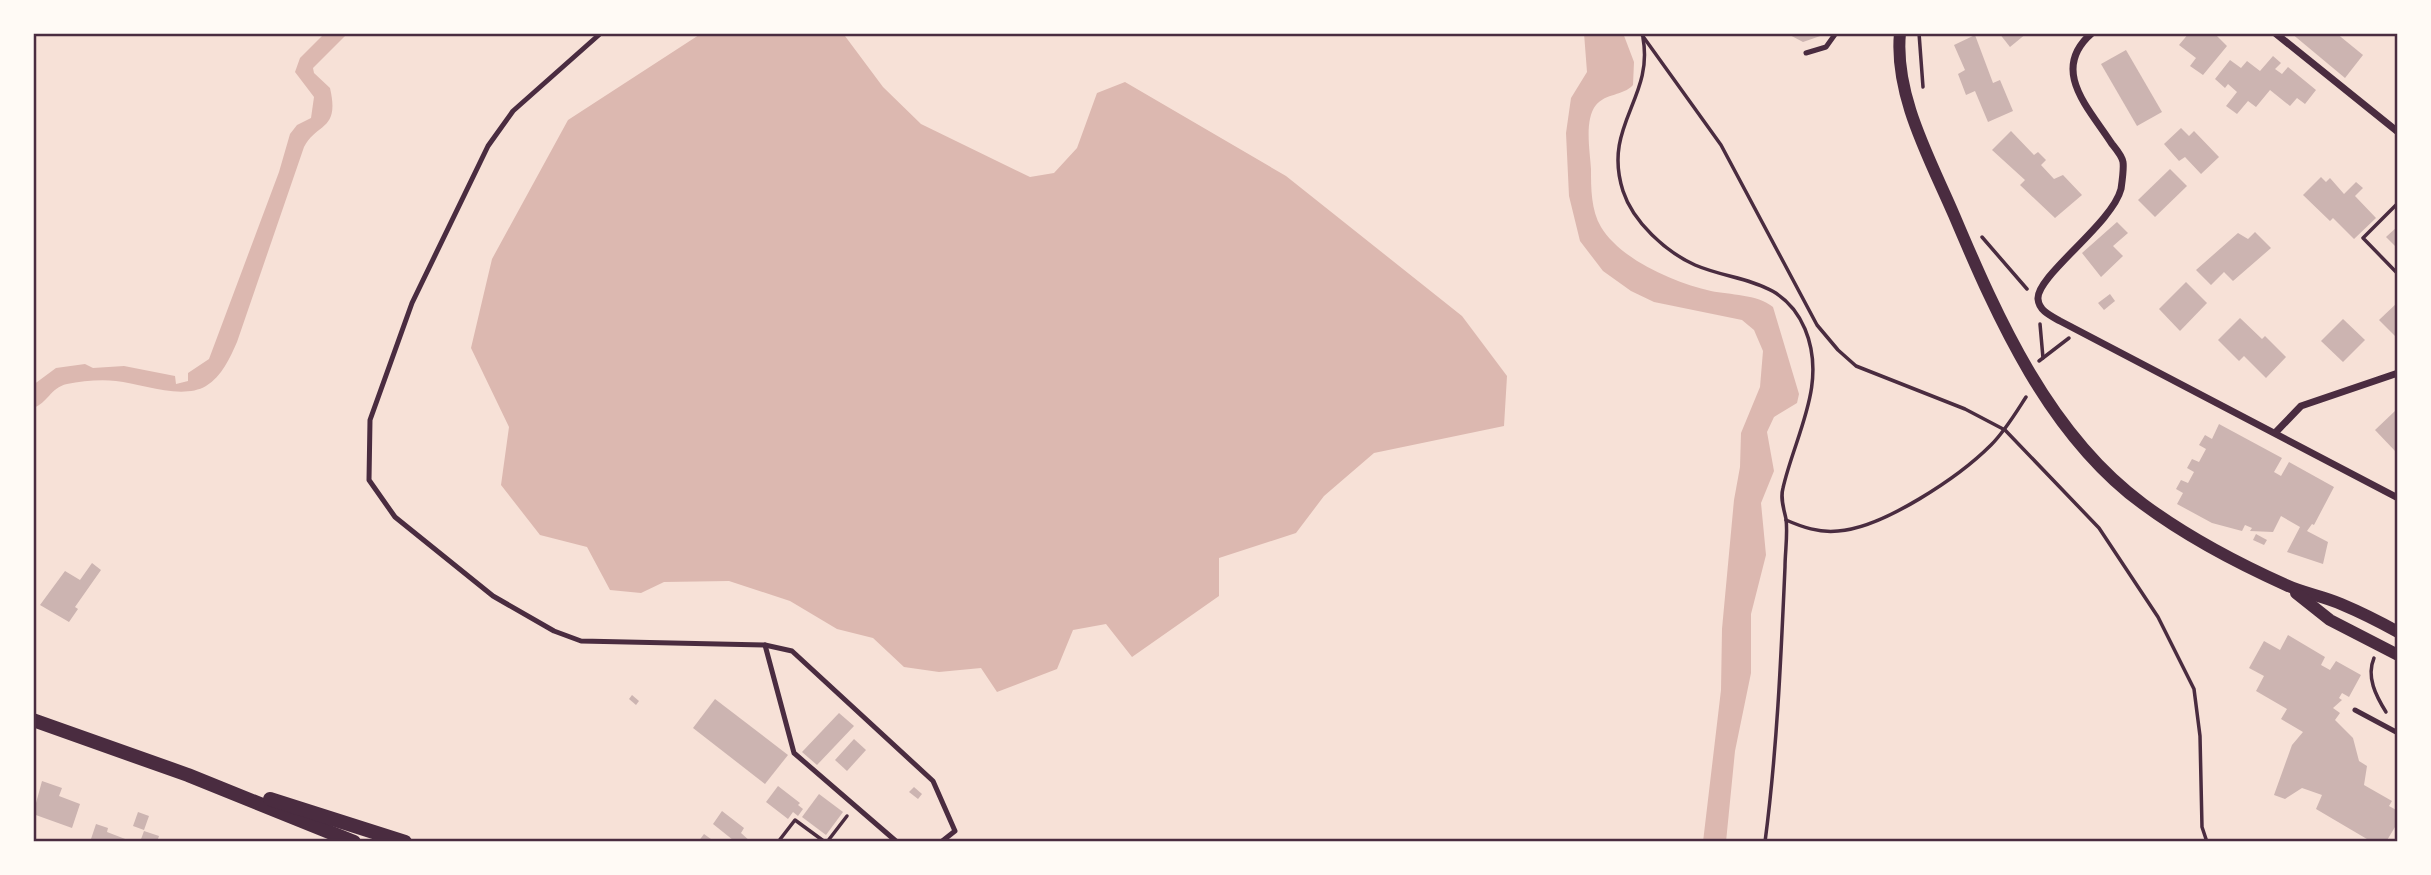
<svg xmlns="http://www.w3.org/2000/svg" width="2431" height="875" font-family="'PT Sans',sans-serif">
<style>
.water{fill:#dcb8b0}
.building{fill:#ccb4b1}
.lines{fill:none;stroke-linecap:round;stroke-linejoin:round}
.path{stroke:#4a2c40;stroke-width:3.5}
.service{stroke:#4a2c40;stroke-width:5}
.minor{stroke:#4a2c40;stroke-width:7}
.tertiary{stroke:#4a2c40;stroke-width:12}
.secondary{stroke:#4a2c40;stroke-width:14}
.neatline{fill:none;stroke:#4a2c40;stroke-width:2.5}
</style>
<rect width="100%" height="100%" fill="#f7e1d7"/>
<g class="water">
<path d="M 325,33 L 348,33 L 313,68 L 314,73 L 330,88 C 340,131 317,122 304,147 L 237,342 C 230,358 222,376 206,386 C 182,400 142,384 116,381 C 101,379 82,381 67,384 C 50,388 48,403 33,408 L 33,385 L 56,368 L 85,364 L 93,368 L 124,366 L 175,376 L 176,384 L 188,381 L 188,373 L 209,359 L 279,172 L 290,134 L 297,125 L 311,118 L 314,97 L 295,72 L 300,58 Z"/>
<path d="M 702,33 L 838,33 L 845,36 L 883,87 L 921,124 L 1030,177 L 1054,173 L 1077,148 L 1097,93 L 1125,82 L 1286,176 L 1462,316 L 1507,376 L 1504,426 L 1374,453 L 1324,496 L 1296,533 L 1219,558 L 1219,596 L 1132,657 L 1106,624 L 1073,630 L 1057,669 L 997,692 L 981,668 L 939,672 L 904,667 L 873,638 L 837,629 L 790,601 L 729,581 L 664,582 L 641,593 L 610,590 L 587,547 L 540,535 L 501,485 L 509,427 L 471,348 L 492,259 L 568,120 Z"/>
<path d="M 1584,33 L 1623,33 L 1634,62 L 1633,85 C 1623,96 1606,93 1596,105 C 1584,120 1590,151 1591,169 C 1591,188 1591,210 1601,227 C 1621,260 1675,283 1711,291 C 1730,295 1757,294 1773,307 L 1799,394 L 1797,403 L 1774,417 L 1767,432 L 1774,471 L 1761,503 L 1766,555 L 1751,614 L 1751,673 L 1735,751 L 1726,842 L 1703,842 L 1721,690 L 1722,629 L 1734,500 L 1740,467 L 1741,433 L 1760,387 L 1763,351 L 1754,330 L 1742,320 L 1654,302 L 1631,291 L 1603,271 L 1580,241 L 1569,196 L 1566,133 L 1571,98 L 1587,72 Z"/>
</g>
<g class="building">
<path d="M 1786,33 L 1826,33 L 1826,34 L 1803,42 Z"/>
<path d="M 1999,33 L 2027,33 L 2010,47 Z"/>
<path d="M 2189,33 L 2214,33 L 2227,46 L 2203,75 L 2190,66 L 2196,58 L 2179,45 Z"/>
<path d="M 2291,33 L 2336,33 L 2363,55 L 2345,78 Z"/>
<path d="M 1975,35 L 1993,83 L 2000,80 L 2013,111 L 1988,122 L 1975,91 L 1966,95 L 1958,74 L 1965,70 L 1954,45 Z"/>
<path d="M 2126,50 L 2162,112 L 2137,126 L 2101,64 Z"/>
<path d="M 2273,56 L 2281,63 L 2275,69 L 2282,74 L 2288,67 L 2316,90 L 2305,104 L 2297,98 L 2290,106 L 2270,90 L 2256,107 L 2248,101 L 2237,114 L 2226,106 L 2237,92 L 2228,84 L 2225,88 L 2215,79 L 2230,60 L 2241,68 L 2247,61 L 2260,71 Z"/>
<path d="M 2181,128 L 2189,136 L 2194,131 L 2219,157 L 2201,174 L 2185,157 L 2179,161 L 2164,144 Z"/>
<path d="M 2011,131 L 2034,155 L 2038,152 L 2046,160 L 2041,165 L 2054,179 L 2063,175 L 2082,195 L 2055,218 L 2020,185 L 2025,180 L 1992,150 Z"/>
<path d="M 2170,169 L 2187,186 L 2155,217 L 2138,200 Z"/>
<path d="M 2321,177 L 2326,182 L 2330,178 L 2344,194 L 2356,182 L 2363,188 L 2355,196 L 2376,218 L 2354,239 L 2333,218 L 2330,221 L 2303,195 Z"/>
<path d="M 2117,222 L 2128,233 L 2113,246 L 2123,256 L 2101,277 L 2082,253 Z"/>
<path d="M 2398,226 L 2398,249 L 2386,237 Z"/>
<path d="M 2255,232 L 2271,248 L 2233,281 L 2224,272 L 2211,285 L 2196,270 L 2238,233 L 2248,239 Z"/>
<path d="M 2186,282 L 2207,303 L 2180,331 L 2159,309 Z"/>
<path d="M 2110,294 L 2115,301 L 2104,310 L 2098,303 Z"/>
<path d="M 2398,302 L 2398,339 L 2379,320 Z"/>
<path d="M 2240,318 L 2262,339 L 2265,336 L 2286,357 L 2266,378 L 2244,356 L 2239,361 L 2218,340 Z"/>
<path d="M 2343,319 L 2365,340 L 2343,362 L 2321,341 Z"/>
<path d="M 2396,410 L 2398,412 L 2396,452 L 2375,430 Z"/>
<path d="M 2219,424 L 2282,458 L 2274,472 L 2281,476 L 2289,462 L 2334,487 L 2314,525 L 2312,524 L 2307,531 L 2328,542 L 2323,564 L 2287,552 L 2300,527 L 2281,516 L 2273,532 L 2250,531 L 2252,528 L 2245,525 L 2242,531 L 2212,523 L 2177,504 L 2183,493 L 2176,489 L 2181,480 L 2188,483 L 2194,472 L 2187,468 L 2192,459 L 2199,462 L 2206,449 L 2199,445 L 2205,435 L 2212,439 Z"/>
<path d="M 2256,534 L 2267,540 L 2264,545 L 2253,540 Z"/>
<path d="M 92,563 L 101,570 L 75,607 L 78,609 L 69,622 L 40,605 L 65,571 L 80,580 Z"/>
<path d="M 2288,635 L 2325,657 L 2321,665 L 2330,670 L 2336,661 L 2361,675 L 2349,697 L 2342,693 L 2339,698 L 2342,700 L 2333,708 L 2340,713 L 2335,720 L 2353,738 L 2359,761 L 2367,766 L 2364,785 L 2392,801 L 2389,806 L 2398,811 L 2398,822 L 2386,842 L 2372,842 L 2316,809 L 2322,795 L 2302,788 L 2285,799 L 2274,795 L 2292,745 L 2303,732 L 2281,719 L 2287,709 L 2256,691 L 2264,676 L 2249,668 L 2264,641 L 2280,650 Z"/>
<path d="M 632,695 L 639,701 L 636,705 L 629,699 Z"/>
<path d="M 715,699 L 788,755 L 765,784 L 693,728 Z"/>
<path d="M 839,713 L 854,726 L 817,765 L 802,752 Z"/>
<path d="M 854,739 L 866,750 L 847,771 L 835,760 Z"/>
<path d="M 42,781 L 62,788 L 59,796 L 80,804 L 72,828 L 33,814 Z"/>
<path d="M 778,786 L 800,803 L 798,805 L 803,809 L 798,816 L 793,812 L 788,819 L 766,802 Z"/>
<path d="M 914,787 L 922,794 L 918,799 L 909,792 Z"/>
<path d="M 819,794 L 843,812 L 826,835 L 802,817 Z"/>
<path d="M 722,811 L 744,828 L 741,833 L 751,842 L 732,842 L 733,840 L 713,824 Z"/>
<path d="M 138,812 L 149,816 L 144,830 L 133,826 Z"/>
<path d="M 96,824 L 108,828 L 107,832 L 133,842 L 90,842 Z"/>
<path d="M 144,831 L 159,836 L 157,842 L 140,842 Z"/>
<path d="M 704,834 L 715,842 L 698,842 Z"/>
</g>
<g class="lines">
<g class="path">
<path d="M 1919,33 L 1923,87"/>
<path d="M 1642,35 L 1721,145 L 1817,325 L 1838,350 L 1856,366 L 1965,409 L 2005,430 L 2099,528 L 2158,617 L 2194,689 L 2200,736 L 2202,827 L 2207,842"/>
<path d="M 1643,38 C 1654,98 1602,126 1623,191 C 1633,222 1666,252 1695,265 C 1737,283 1783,277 1805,329 C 1828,384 1795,435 1783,488 C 1780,499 1784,509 1786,519 C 1788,534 1785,552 1785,567 C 1781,658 1777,751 1765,842"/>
<path d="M 2398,203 L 2363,238 L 2398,274"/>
<path d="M 1982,237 L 2027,289"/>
<path d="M 2040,324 L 2043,358"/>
<path d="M 2039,361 L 2069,338"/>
<path d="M 1786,520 C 1802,527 1819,533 1838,531 C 1883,528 1959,477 1991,445 C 2005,431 2015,414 2026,397"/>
<path d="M 2374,658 C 2366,677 2376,696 2386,712"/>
<path d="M 778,842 L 795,820 L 825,842"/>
<path d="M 827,842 L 847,816"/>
</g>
<g class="service">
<path d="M 601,33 L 513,111 L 488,146 L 412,303 L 370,420 L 369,480 L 395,517 L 493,596 L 554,631 L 581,641 L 765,645 L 792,651 L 933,781 L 955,831 L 941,842"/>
<path d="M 1806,53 L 1826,47 L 1836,33"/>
<path d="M 765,645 L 794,753 L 897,842"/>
<path d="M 2355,710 L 2398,733"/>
</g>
<g class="minor">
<path d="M 2092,33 C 2049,70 2089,108 2112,144 C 2116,149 2122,156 2123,162 C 2124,169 2122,182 2121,189 C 2112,224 2036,276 2038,299 C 2039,311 2051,316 2060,321 L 2398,498"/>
<path d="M 2275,33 L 2398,132"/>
<path d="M 2276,432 L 2301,406 L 2398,373"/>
</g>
<g class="tertiary">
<path d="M 1900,33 C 1894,95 1930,159 1954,215 C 1998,319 2049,435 2143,504 C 2186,536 2237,563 2286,585 C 2303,593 2323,596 2341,604 C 2360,612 2380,622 2398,632"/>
<path d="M 2296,593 L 2330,620 L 2398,655"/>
</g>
<g class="secondary">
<path d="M 33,720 L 188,775 L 354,842"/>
<path d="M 270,799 L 405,842"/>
</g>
</g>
<rect width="2431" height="875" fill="none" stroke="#fffaf5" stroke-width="70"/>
<rect x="35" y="35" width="2361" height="805" class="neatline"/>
</svg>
